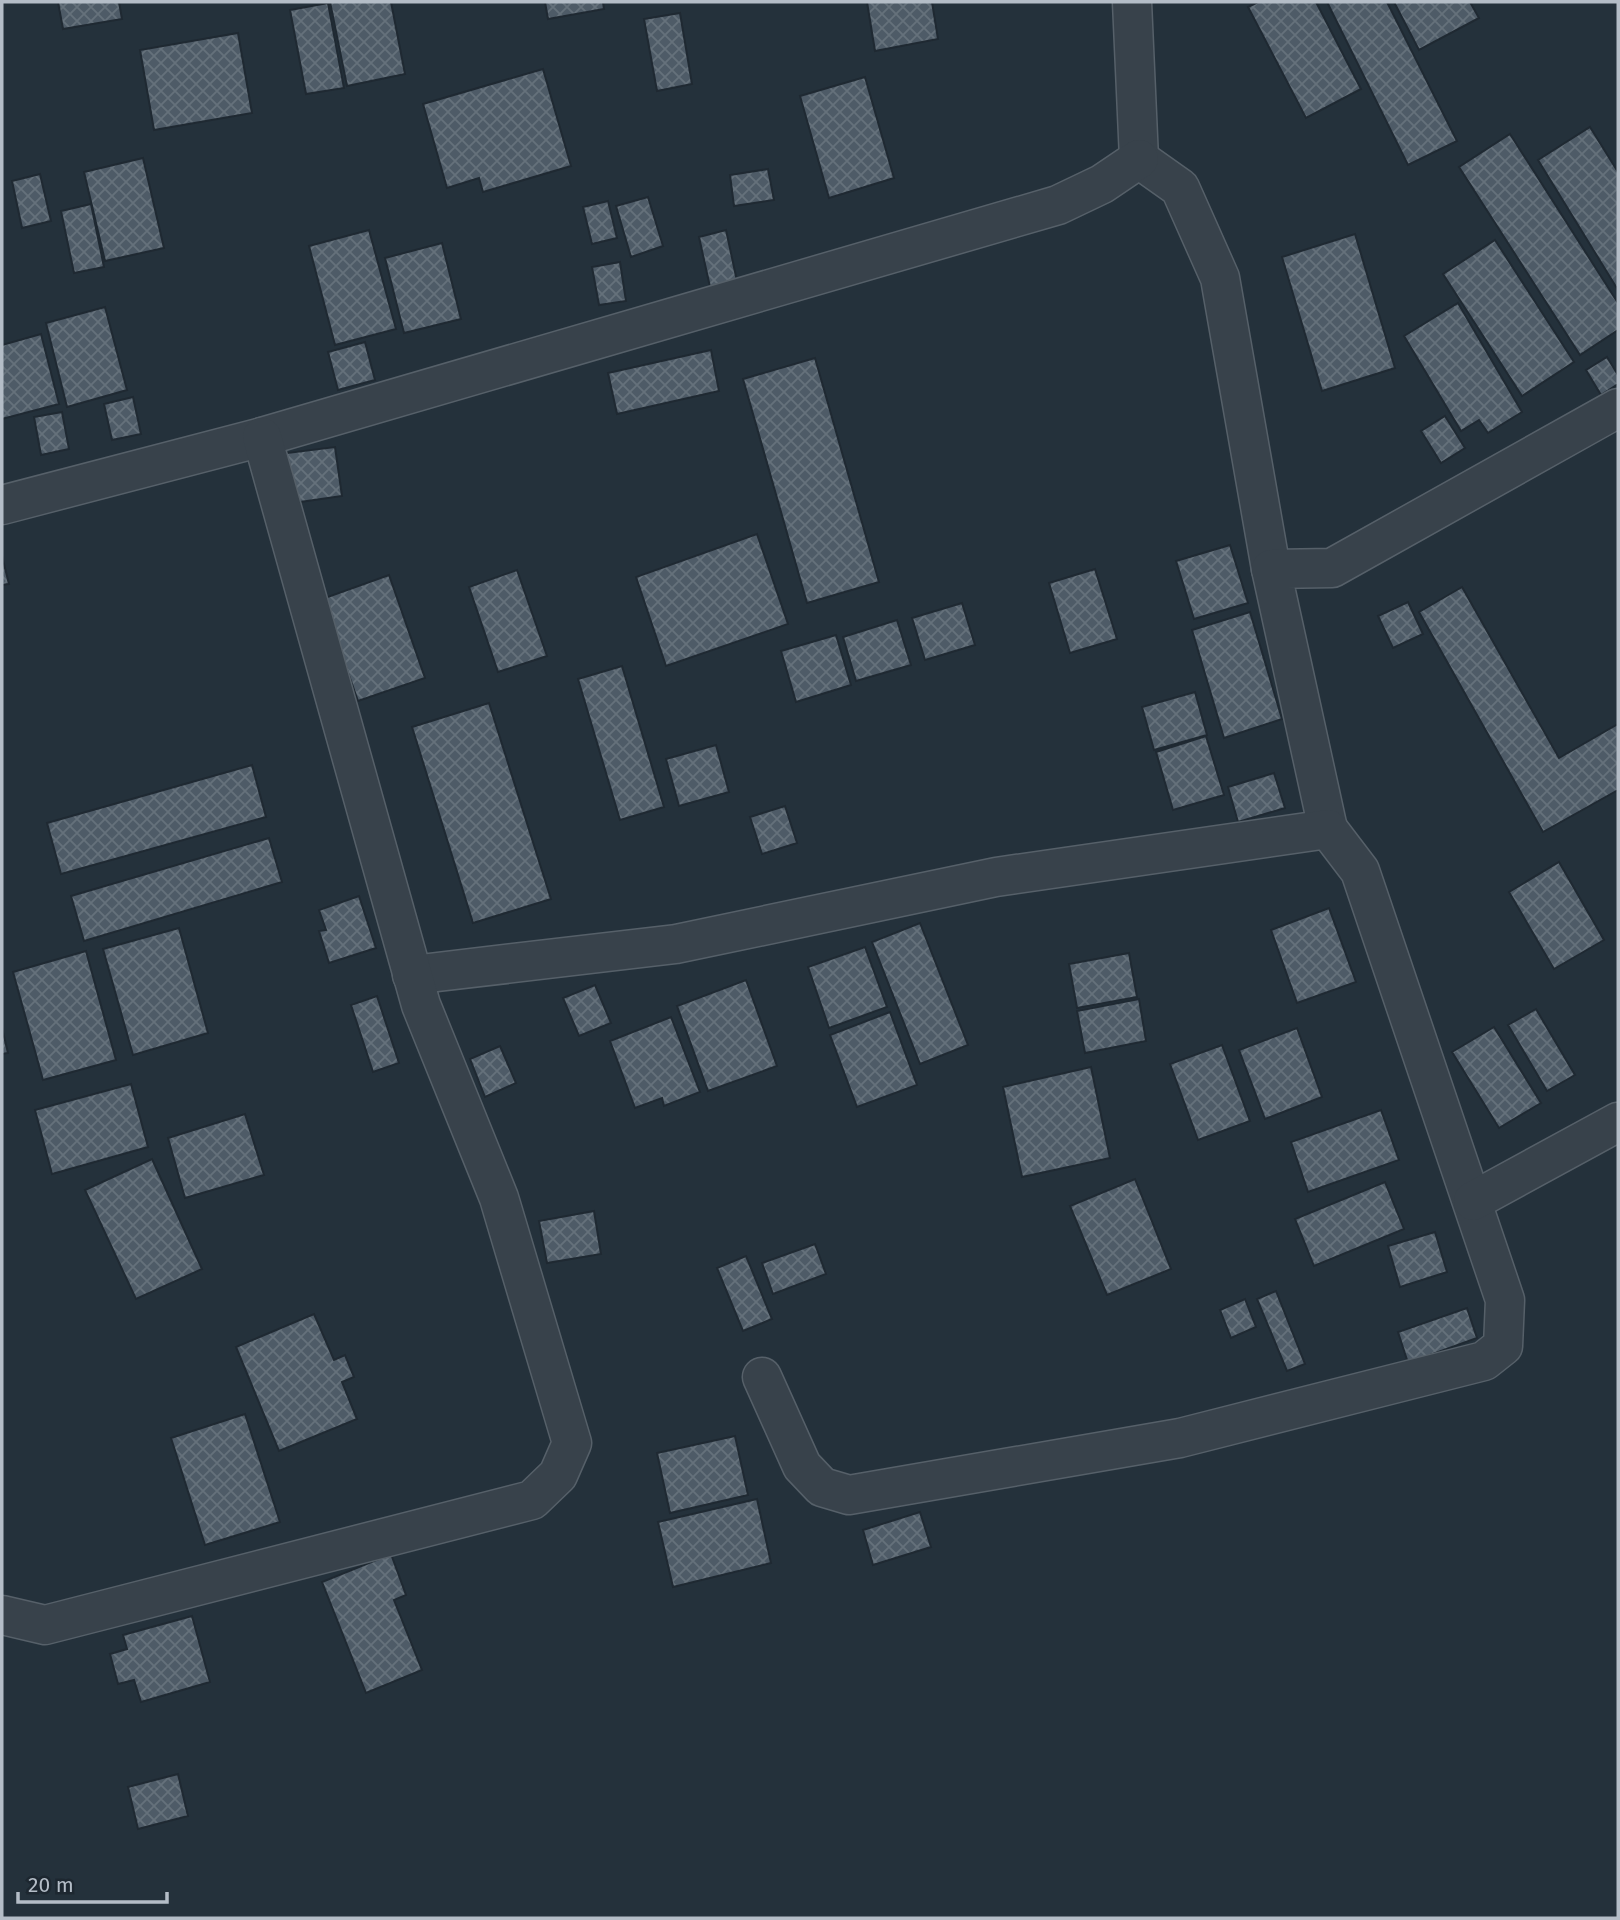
<svg xmlns="http://www.w3.org/2000/svg" width="1620" height="1920" font-family="'Fira Sans',sans-serif">
<style>
.building{fill:url(#building-cross-hatch);stroke:#1f2932;stroke-width:2}
.lines{fill:none;stroke-linecap:round;stroke-linejoin:round}
.street-casing{stroke:#566069;stroke-width:41}
.street{stroke:#38424b;stroke-width:38}
</style>
<defs>
<pattern id="building-cross-hatch" width="8" height="8" patternUnits="userSpaceOnUse" patternTransform="scale(1.75)"><rect width="8" height="8" fill="#4e5b67"/><path d="M0 0l8 8M0 8l8-8" fill="none" stroke="#65717b"/></pattern>
</defs>
<rect width="100%" height="100%" fill="#24313b"/>
<g class="building">
<path d="M 58,2 L 119,2 L 122,19 L 63,29 Z"/>
<path d="M 330,2 L 391,2 L 405,74 L 347,86 Z"/>
<path d="M 545,2 L 603,2 L 604,9 L 548,19 Z"/>
<path d="M 867,2 L 932,2 L 938,39 L 875,51 Z"/>
<path d="M 1258,2 L 1316,2 L 1361,89 L 1306,118 L 1248,7 Z"/>
<path d="M 1327,2 L 1387,2 L 1457,141 L 1408,165 Z"/>
<path d="M 1394,2 L 1470,2 L 1479,18 L 1419,50 Z"/>
<path d="M 328,3 L 344,88 L 306,94 L 290,10 Z"/>
<path d="M 680,13 L 692,84 L 657,91 L 644,19 Z"/>
<path d="M 238,33 L 252,113 L 154,130 L 140,50 Z"/>
<path d="M 543,69 L 571,166 L 483,192 L 479,178 L 447,188 L 423,104 Z"/>
<path d="M 865,77 L 894,178 L 829,198 L 800,96 Z"/>
<path d="M 1590,127 L 1618,172 L 1618,290 L 1538,160 Z"/>
<path d="M 1510,134 L 1618,303 L 1618,330 L 1580,355 L 1459,167 Z"/>
<path d="M 143,158 L 164,248 L 105,261 L 84,172 Z"/>
<path d="M 768,169 L 774,200 L 734,206 L 730,175 Z"/>
<path d="M 40,174 L 51,221 L 22,228 L 12,181 Z"/>
<path d="M 648,197 L 663,246 L 631,257 L 616,206 Z"/>
<path d="M 608,201 L 617,238 L 592,244 L 583,207 Z"/>
<path d="M 91,204 L 104,267 L 74,273 L 61,211 Z"/>
<path d="M 369,230 L 396,329 L 335,345 L 309,246 Z"/>
<path d="M 726,230 L 737,281 L 710,287 L 699,237 Z"/>
<path d="M 1355,234 L 1395,368 L 1322,391 L 1282,257 Z"/>
<path d="M 1495,240 L 1574,362 L 1522,396 L 1443,274 Z"/>
<path d="M 442,243 L 461,319 L 404,333 L 385,258 Z"/>
<path d="M 620,262 L 626,301 L 599,305 L 592,267 Z"/>
<path d="M 1458,303 L 1522,412 L 1488,433 L 1479,420 L 1461,431 L 1404,336 Z"/>
<path d="M 105,307 L 127,390 L 67,407 L 46,323 Z"/>
<path d="M 41,334 L 59,404 L 2,419 L 2,345 Z"/>
<path d="M 365,342 L 375,380 L 338,390 L 328,352 Z"/>
<path d="M 711,350 L 719,391 L 617,414 L 608,373 Z"/>
<path d="M 1607,357 L 1618,375 L 1618,384 L 1601,395 L 1586,370 Z"/>
<path d="M 815,358 L 879,582 L 807,603 L 743,379 Z"/>
<path d="M 133,397 L 141,434 L 112,440 L 104,404 Z"/>
<path d="M 62,412 L 69,449 L 41,455 L 34,417 Z"/>
<path d="M 1445,416 L 1465,448 L 1441,463 L 1421,431 Z"/>
<path d="M 335,447 L 342,496 L 286,504 L 279,454 Z"/>
<path d="M 757,534 L 788,624 L 666,666 L 636,577 Z"/>
<path d="M 1230,545 L 1248,603 L 1194,619 L 1176,561 Z"/>
<path d="M 2,556 L 9,584 L 2,585 Z"/>
<path d="M 1095,569 L 1117,639 L 1070,653 L 1049,583 Z"/>
<path d="M 517,570 L 547,656 L 498,672 L 469,587 Z"/>
<path d="M 389,575 L 425,678 L 358,701 L 322,599 Z"/>
<path d="M 1462,587 L 1559,758 L 1618,724 L 1618,790 L 1543,832 L 1419,612 Z"/>
<path d="M 1408,602 L 1423,634 L 1393,648 L 1378,616 Z"/>
<path d="M 962,603 L 975,645 L 925,660 L 912,618 Z"/>
<path d="M 1250,612 L 1282,719 L 1224,738 L 1192,630 Z"/>
<path d="M 897,620 L 911,665 L 856,681 L 843,637 Z"/>
<path d="M 836,635 L 851,685 L 796,702 L 781,651 Z"/>
<path d="M 622,666 L 664,807 L 620,820 L 578,679 Z"/>
<path d="M 1195,692 L 1207,735 L 1154,750 L 1142,707 Z"/>
<path d="M 489,703 L 551,899 L 473,923 L 412,727 Z"/>
<path d="M 1206,736 L 1224,795 L 1173,810 L 1156,752 Z"/>
<path d="M 716,745 L 729,792 L 679,806 L 666,759 Z"/>
<path d="M 252,765 L 266,817 L 61,874 L 47,823 Z"/>
<path d="M 1274,773 L 1285,808 L 1238,822 L 1228,787 Z"/>
<path d="M 785,806 L 797,843 L 762,854 L 750,817 Z"/>
<path d="M 269,838 L 282,882 L 84,941 L 71,896 Z"/>
<path d="M 1559,862 L 1604,940 L 1554,969 L 1509,892 Z"/>
<path d="M 359,896 L 376,948 L 329,963 L 319,931 L 326,930 L 319,910 Z"/>
<path d="M 1329,908 L 1356,982 L 1297,1003 L 1271,930 Z"/>
<path d="M 920,923 L 968,1045 L 920,1064 L 872,942 Z"/>
<path d="M 179,928 L 208,1033 L 133,1055 L 103,949 Z"/>
<path d="M 865,947 L 887,1007 L 829,1028 L 808,967 Z"/>
<path d="M 86,951 L 116,1060 L 43,1080 L 13,972 Z"/>
<path d="M 1129,953 L 1137,997 L 1077,1008 L 1069,964 Z"/>
<path d="M 746,980 L 777,1066 L 708,1091 L 677,1006 Z"/>
<path d="M 595,985 L 611,1023 L 579,1036 L 563,998 Z"/>
<path d="M 377,996 L 399,1063 L 373,1072 L 351,1005 Z"/>
<path d="M 1139,999 L 1146,1041 L 1085,1053 L 1077,1011 Z"/>
<path d="M 1536,1009 L 1575,1075 L 1547,1091 L 1508,1025 Z"/>
<path d="M 890,1012 L 917,1085 L 857,1107 L 830,1035 Z"/>
<path d="M 671,1017 L 700,1092 L 664,1106 L 662,1098 L 635,1108 L 610,1041 Z"/>
<path d="M 1494,1027 L 1541,1103 L 1499,1128 L 1452,1052 Z"/>
<path d="M 2,1028 L 8,1053 L 2,1054 Z"/>
<path d="M 1297,1028 L 1322,1097 L 1265,1119 L 1239,1050 Z"/>
<path d="M 1222,1045 L 1250,1121 L 1198,1140 L 1170,1064 Z"/>
<path d="M 500,1046 L 516,1083 L 485,1097 L 470,1059 Z"/>
<path d="M 1091,1067 L 1110,1158 L 1022,1177 L 1003,1087 Z"/>
<path d="M 131,1084 L 148,1147 L 52,1174 L 35,1110 Z"/>
<path d="M 1381,1110 L 1399,1160 L 1308,1192 L 1291,1142 Z"/>
<path d="M 245,1114 L 264,1175 L 185,1198 L 168,1138 Z"/>
<path d="M 152,1159 L 202,1269 L 136,1299 L 85,1190 Z"/>
<path d="M 1135,1179 L 1171,1269 L 1107,1295 L 1070,1206 Z"/>
<path d="M 1385,1182 L 1404,1229 L 1314,1266 L 1295,1219 Z"/>
<path d="M 594,1211 L 601,1254 L 547,1263 L 539,1221 Z"/>
<path d="M 1435,1232 L 1447,1272 L 1400,1287 L 1388,1246 Z"/>
<path d="M 815,1244 L 826,1274 L 773,1294 L 762,1263 Z"/>
<path d="M 746,1256 L 772,1319 L 743,1331 L 717,1268 Z"/>
<path d="M 1276,1291 L 1305,1364 L 1287,1371 L 1257,1299 Z"/>
<path d="M 1245,1299 L 1256,1327 L 1231,1338 L 1220,1310 Z"/>
<path d="M 1467,1308 L 1477,1338 L 1408,1363 L 1398,1332 Z"/>
<path d="M 314,1314 L 334,1360 L 345,1355 L 354,1377 L 342,1382 L 357,1419 L 279,1451 L 236,1347 Z"/>
<path d="M 245,1414 L 280,1522 L 205,1545 L 171,1438 Z"/>
<path d="M 735,1436 L 748,1495 L 670,1513 L 657,1453 Z"/>
<path d="M 757,1499 L 771,1563 L 673,1587 L 658,1522 Z"/>
<path d="M 920,1512 L 931,1547 L 873,1565 L 863,1530 Z"/>
<path d="M 391,1554 L 406,1595 L 394,1600 L 422,1670 L 366,1693 L 322,1582 Z"/>
<path d="M 192,1616 L 210,1682 L 141,1702 L 134,1680 L 118,1684 L 110,1654 L 127,1649 L 123,1635 Z"/>
<path d="M 178,1774 L 188,1816 L 138,1829 L 128,1787 Z"/>
</g>
<g class="lines">
<defs>
<g id="street">
<path d="M 1132,2 L 1139,159"/>
<path d="M 1139,159 L 1180,188 L 1220,278 L 1271,569"/>
<path d="M 2,505 L 262,437 L 1058,205 L 1102,184 L 1139,159"/>
<path d="M 1328,829 L 1271,569 L 1332,568 L 1618,408"/>
<path d="M 412,975 L 676,944 L 996,877 L 1328,829 L 1360,871 L 1505,1300 L 1503,1346 L 1484,1361 L 1180,1438 L 849,1495 L 822,1487 L 802,1466 L 762,1377"/>
<path d="M 1473,1201 L 1618,1122"/>
<path d="M 2,1615 L 45,1625 L 532,1500 L 558,1475 L 572,1443 L 499,1198 L 421,1005 L 262,437"/>
</g>
</defs>
<use href="#street" class="street-casing"/>
<use href="#street" class="street"/>
</g>
<rect width="1620" height="1920" fill="none" stroke="#b4bdc7" stroke-width="7"/>
<path d="M18 1892v10h149v-10" fill="none" stroke="#b4bdc7" stroke-width="3.5"/>
<text x="28" y="1892" font-size="21" fill="#b4bdc7" stroke="#1d2730" stroke-width="5" paint-order="stroke">20 m</text>
</svg>
